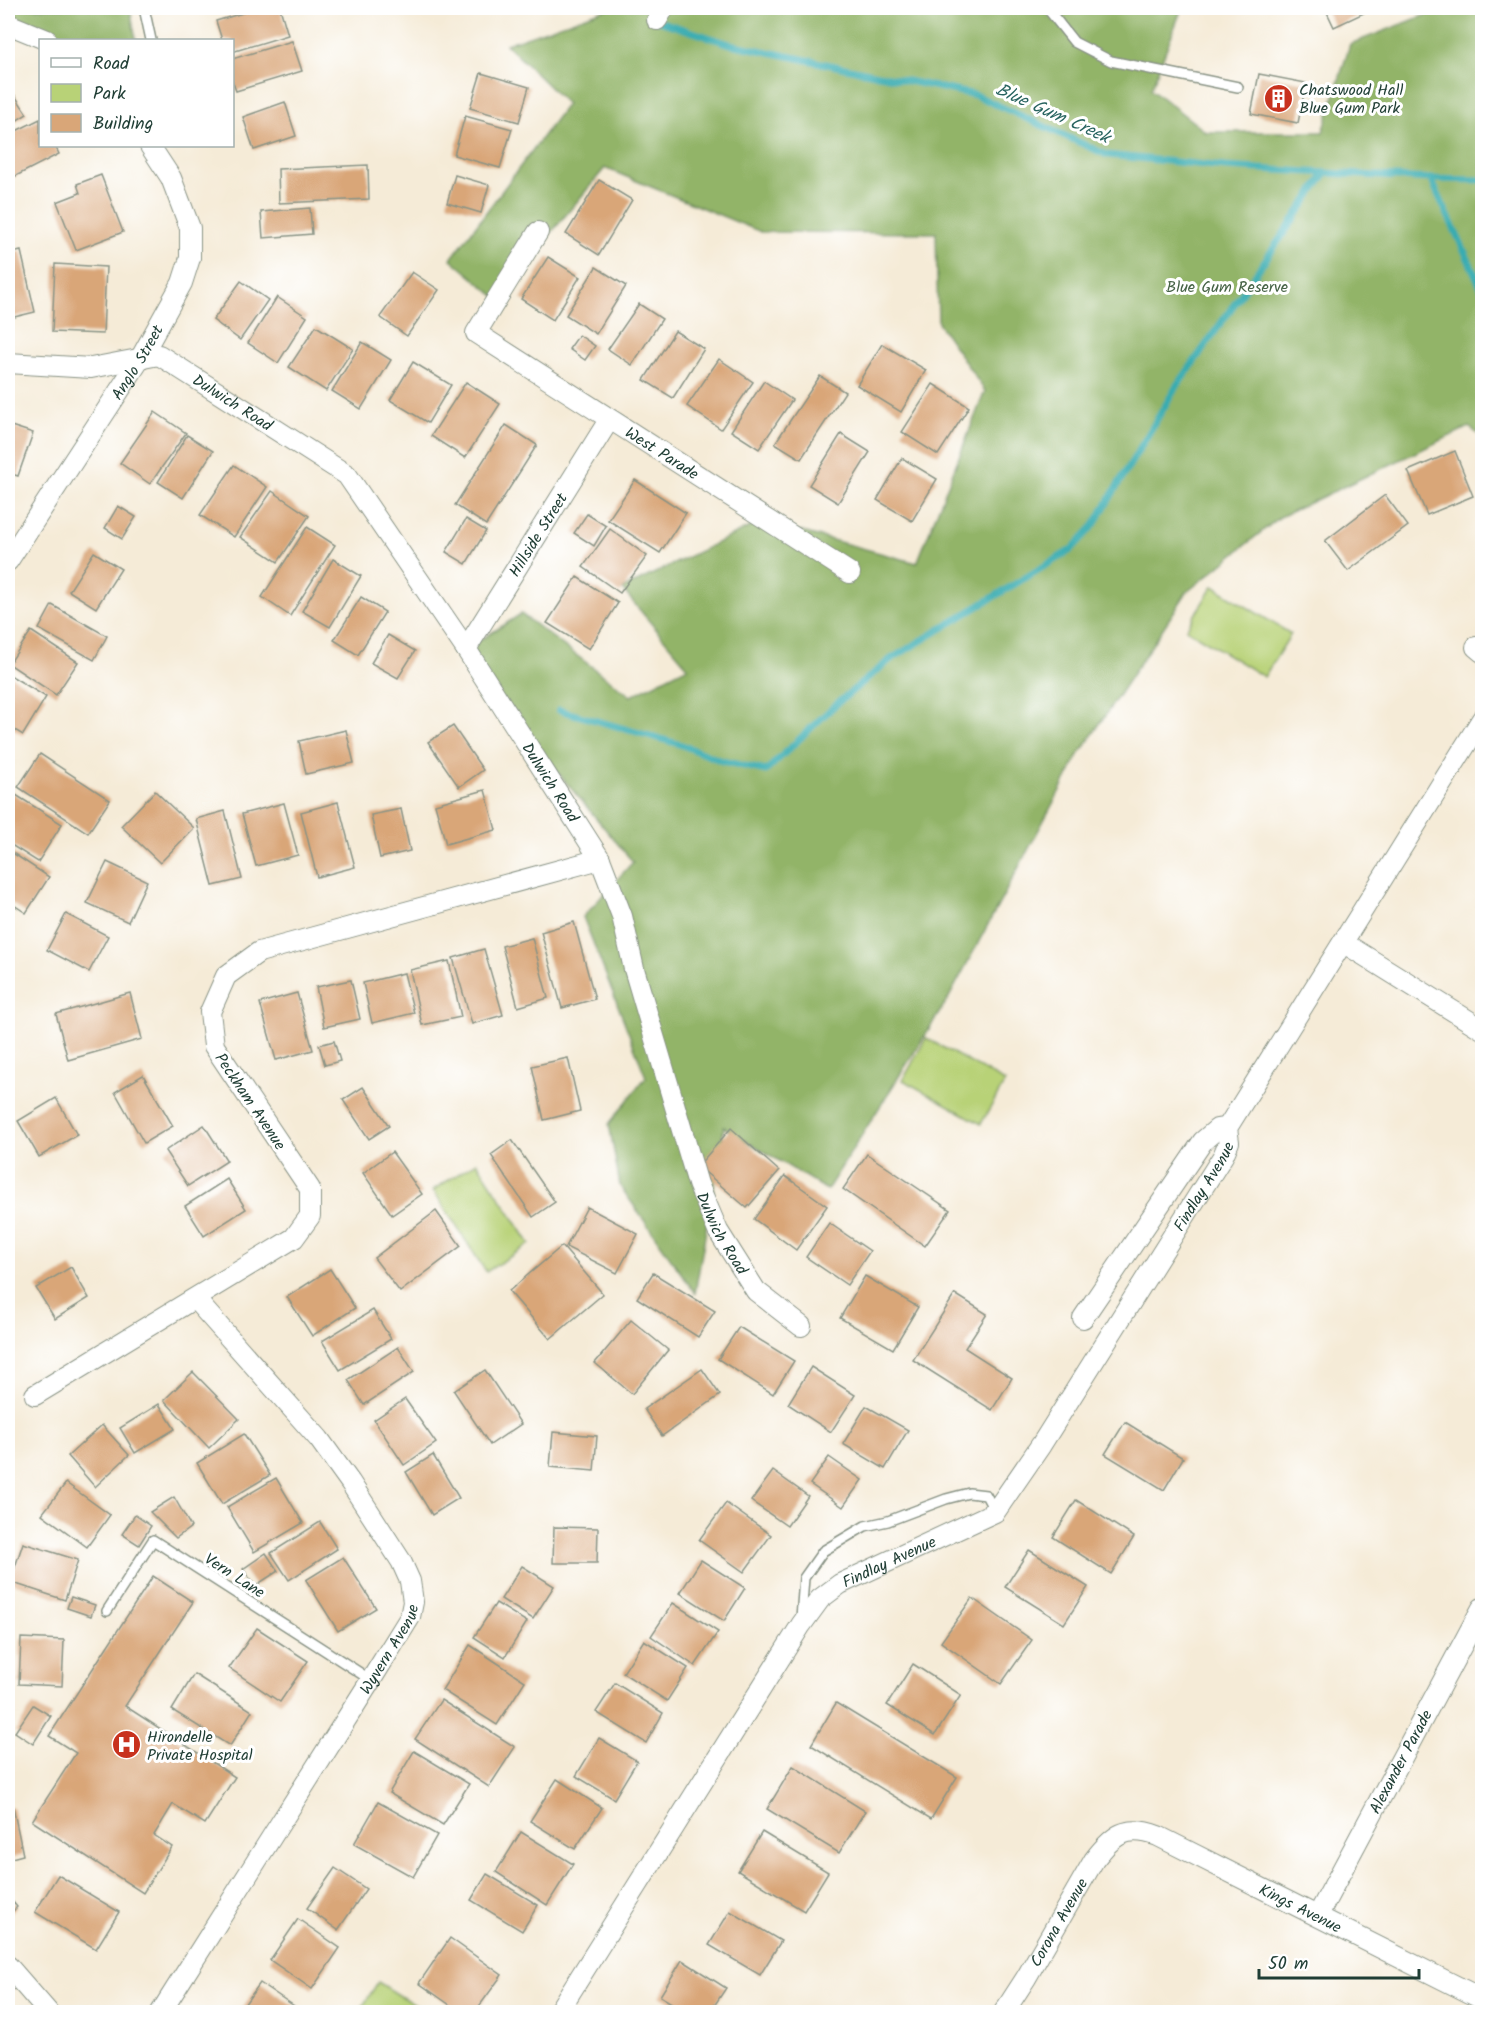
<svg xmlns="http://www.w3.org/2000/svg" width="1490" height="2020" font-family="Kalam,sans-serif">
<style>
.green{fill:#b8d277;stroke:#6c8856;stroke-width:1.5}
.forest{fill:#92b468;stroke:#58784e;stroke-width:1.5}
.lines{fill:none;stroke-linecap:round;stroke-linejoin:round}
.stream{stroke:#39acb1;stroke-width:7}
.building{fill:#d9a678}
.lane-casing{stroke:#8a9486;stroke-width:12}
.street-casing{stroke:#8a9486;stroke-width:22}
.lane{stroke:#fff;stroke-width:9}
.street{stroke:#fff;stroke-width:20}
.labels{text-anchor:middle;stroke-width:6;stroke-linejoin:round;paint-order:stroke}
.poi-label{font-size:16px;fill:#1f3d34;stroke:#fff;text-anchor:start}
.park-label{font-size:16px;fill:#456245;stroke:#fff}
.street-label{font-size:16px;fill:#1f3d34;stroke:#fff}
.water-label{font-size:18px;font-style:italic;fill:#286460;stroke:#fff}
</style>
<rect width="100%" height="100%" fill="#fff"/>
<filter id="ink" filterUnits="userSpaceOnUse"><feTurbulence type="fractalNoise" baseFrequency=".0167" numOctaves="2"/><feDisplacementMap in="SourceGraphic" scale="12" xChannelSelector="R" yChannelSelector="G"/><feConvolveMatrix kernelMatrix="1 2 1 2 8 2 1 2 1" color-interpolation-filters="sRGB"/></filter>
<filter id="wash" filterUnits="userSpaceOnUse"><feTurbulence type="fractalNoise" baseFrequency=".008" numOctaves="4" result="noise"/><feDisplacementMap in="SourceGraphic" scale="24" xChannelSelector="R" yChannelSelector="G"/><feGaussianBlur stdDeviation="1.35" result="paint"/><feColorMatrix in="noise" values="0 0 0 0 0 0 0 0 0 0 0 0 0 0 0 0 0 1.4 0 .05"/><feComposite in="paint" operator="in"/></filter>
<g filter="url(#wash)">
<rect width="100%" height="100%" fill="#f5ebd7"/>
<g class="green">
<path d="M 1213,586 L 1291,634 L 1264,677 L 1186,629 Z"/>
<path d="M 926,1038 L 1005,1082 L 981,1124 L 903,1080 Z"/>
<path d="M 477,1162 L 530,1244 L 486,1272 L 433,1190 Z"/>
<path d="M 378,1982 L 426,2012 L 359,2012 Z"/>
</g>
<g class="forest">
<path d="M 8,8 L 130,8 L 136,40 L 65,40 L 8,13 Z"/>
<path d="M 609,8 L 1182,8 L 1151,89 L 1206,132 L 1323,132 L 1350,44 L 1444,8 L 1482,8 L 1482,437 L 1469,427 L 1280,517 L 1187,592 L 1079,755 L 948,999 L 827,1190 L 724,1127 L 695,1293 L 620,1186 L 609,1124 L 646,1077 L 583,917 L 633,862 L 458,654 L 521,614 L 631,696 L 688,667 L 622,589 L 762,521 L 917,563 L 985,391 L 938,323 L 936,233 L 761,232 L 605,168 L 497,298 L 451,259 L 567,104 L 506,44 Z"/>
</g>
<g class="lines">
<g class="stream">
<path d="M 659,21 L 730,44 L 975,95 L 1107,155 L 1225,167 L 1431,179 L 1482,180"/>
<path d="M 1431,179 L 1482,289"/>
<path d="M 559,710 L 682,745 L 722,761 L 766,771 L 834,706 L 891,659 L 1071,550 L 1094,525 L 1175,389 L 1326,173"/>
</g>
</g>
<g id="blocks">
<g class="building">
<path d="M 259,8 L 280,8 L 288,35 L 232,52 L 232,40 L 222,40 L 216,21 Z"/>
<path d="M 1325,8 L 1364,8 L 1366,12 L 1334,27 Z"/>
<path d="M 292,41 L 302,71 L 236,91 L 232,80 L 232,59 Z"/>
<path d="M 481,73 L 529,87 L 519,122 L 470,108 Z"/>
<path d="M 1259,74 L 1306,83 L 1298,123 L 1251,114 Z"/>
<path d="M 10,88 L 27,114 L 8,126 L 8,90 Z"/>
<path d="M 285,102 L 296,136 L 254,150 L 243,117 Z"/>
<path d="M 465,116 L 512,129 L 500,168 L 454,155 Z"/>
<path d="M 40,119 L 40,146 L 55,146 L 59,154 L 8,180 L 8,135 Z"/>
<path d="M 368,165 L 369,199 L 279,203 L 278,169 Z"/>
<path d="M 101,175 L 123,232 L 76,250 L 57,202 L 80,193 L 77,184 Z"/>
<path d="M 455,175 L 489,185 L 481,213 L 447,203 Z"/>
<path d="M 599,180 L 632,200 L 599,255 L 566,234 Z"/>
<path d="M 310,208 L 312,234 L 263,238 L 261,212 Z"/>
<path d="M 21,251 L 35,312 L 10,318 L 8,306 L 8,254 Z"/>
<path d="M 548,257 L 580,277 L 553,320 L 521,299 Z"/>
<path d="M 55,264 L 106,267 L 103,334 L 52,332 Z"/>
<path d="M 596,267 L 626,286 L 596,334 L 566,315 Z"/>
<path d="M 412,272 L 439,290 L 407,336 L 380,317 Z"/>
<path d="M 241,281 L 268,300 L 240,340 L 213,320 Z"/>
<path d="M 277,297 L 307,317 L 278,363 L 248,343 Z"/>
<path d="M 639,304 L 662,319 L 632,365 L 608,349 Z"/>
<path d="M 316,326 L 353,349 L 326,391 L 289,367 Z"/>
<path d="M 675,331 L 704,349 L 673,398 L 644,380 Z"/>
<path d="M 579,335 L 595,346 L 585,360 L 569,349 Z"/>
<path d="M 362,342 L 391,360 L 361,409 L 332,391 Z"/>
<path d="M 882,344 L 926,370 L 901,412 L 857,385 Z"/>
<path d="M 719,359 L 753,382 L 721,429 L 687,406 Z"/>
<path d="M 413,362 L 451,385 L 428,423 L 390,400 Z"/>
<path d="M 820,376 L 845,392 L 801,459 L 775,443 Z"/>
<path d="M 764,381 L 792,400 L 759,449 L 731,431 Z"/>
<path d="M 466,382 L 500,404 L 465,458 L 431,436 Z"/>
<path d="M 933,384 L 969,407 L 938,455 L 902,432 Z"/>
<path d="M 155,412 L 186,433 L 150,484 L 120,463 Z"/>
<path d="M 8,425 L 33,433 L 18,476 L 8,473 Z"/>
<path d="M 506,425 L 537,445 L 486,525 L 455,505 Z"/>
<path d="M 841,434 L 870,452 L 838,503 L 809,485 Z"/>
<path d="M 187,435 L 213,451 L 183,498 L 158,482 Z"/>
<path d="M 1455,451 L 1473,496 L 1427,515 L 1408,471 Z"/>
<path d="M 902,458 L 937,479 L 912,521 L 877,500 Z"/>
<path d="M 234,465 L 267,487 L 234,537 L 200,515 Z"/>
<path d="M 635,480 L 686,513 L 660,553 L 608,520 Z"/>
<path d="M 272,491 L 309,516 L 278,562 L 240,537 Z"/>
<path d="M 1385,495 L 1408,526 L 1348,571 L 1325,541 Z"/>
<path d="M 118,506 L 136,517 L 122,539 L 105,528 Z"/>
<path d="M 587,514 L 606,526 L 594,546 L 574,533 Z"/>
<path d="M 466,519 L 486,531 L 466,564 L 446,552 Z"/>
<path d="M 307,527 L 335,545 L 290,616 L 262,597 Z"/>
<path d="M 610,529 L 647,556 L 620,593 L 583,567 Z"/>
<path d="M 94,552 L 121,569 L 96,608 L 69,591 Z"/>
<path d="M 333,559 L 361,576 L 330,627 L 302,611 Z"/>
<path d="M 577,577 L 618,603 L 589,649 L 547,623 Z"/>
<path d="M 361,597 L 385,612 L 358,655 L 334,640 Z"/>
<path d="M 52,605 L 107,636 L 94,660 L 39,629 Z"/>
<path d="M 31,631 L 78,662 L 56,695 L 9,664 Z"/>
<path d="M 388,635 L 415,651 L 398,678 L 371,663 Z"/>
<path d="M 8,674 L 46,697 L 23,735 L 8,726 Z"/>
<path d="M 453,726 L 483,770 L 459,787 L 428,742 Z"/>
<path d="M 346,730 L 354,763 L 306,774 L 299,741 Z"/>
<path d="M 40,754 L 110,800 L 88,833 L 18,787 Z"/>
<path d="M 8,790 L 62,824 L 38,862 L 8,843 Z"/>
<path d="M 485,790 L 496,830 L 446,844 L 435,804 Z"/>
<path d="M 155,791 L 194,828 L 160,863 L 121,826 Z"/>
<path d="M 338,802 L 355,867 L 317,877 L 301,812 Z"/>
<path d="M 284,803 L 298,855 L 256,866 L 242,814 Z"/>
<path d="M 401,809 L 410,851 L 380,858 L 371,815 Z"/>
<path d="M 225,811 L 242,879 L 213,886 L 196,819 Z"/>
<path d="M 8,850 L 49,877 L 26,913 L 8,901 Z"/>
<path d="M 107,862 L 147,881 L 128,922 L 87,903 Z"/>
<path d="M 66,914 L 108,936 L 89,972 L 47,950 Z"/>
<path d="M 574,922 L 595,999 L 562,1008 L 541,932 Z"/>
<path d="M 532,938 L 548,998 L 518,1007 L 502,946 Z"/>
<path d="M 484,949 L 503,1015 L 472,1024 L 453,958 Z"/>
<path d="M 449,961 L 461,1017 L 422,1025 L 410,970 Z"/>
<path d="M 404,973 L 414,1013 L 372,1023 L 363,983 Z"/>
<path d="M 351,980 L 360,1019 L 324,1027 L 316,987 Z"/>
<path d="M 130,993 L 142,1039 L 68,1060 L 56,1014 Z"/>
<path d="M 297,993 L 313,1050 L 276,1060 L 260,1003 Z"/>
<path d="M 334,1041 L 340,1061 L 325,1065 L 319,1045 Z"/>
<path d="M 568,1058 L 580,1111 L 544,1120 L 532,1066 Z"/>
<path d="M 143,1075 L 173,1126 L 144,1143 L 115,1092 Z"/>
<path d="M 363,1087 L 389,1126 L 369,1139 L 343,1100 Z"/>
<path d="M 56,1098 L 77,1135 L 39,1157 L 18,1121 Z"/>
<path d="M 204,1125 L 227,1161 L 188,1186 L 165,1151 Z"/>
<path d="M 731,1128 L 779,1171 L 747,1208 L 698,1166 Z"/>
<path d="M 512,1140 L 555,1202 L 533,1217 L 491,1155 Z"/>
<path d="M 392,1152 L 422,1194 L 392,1215 L 363,1173 Z"/>
<path d="M 867,1154 L 950,1210 L 925,1246 L 843,1189 Z"/>
<path d="M 785,1176 L 827,1206 L 796,1250 L 754,1219 Z"/>
<path d="M 227,1179 L 246,1209 L 204,1236 L 185,1206 Z"/>
<path d="M 587,1207 L 638,1234 L 617,1273 L 566,1247 Z"/>
<path d="M 436,1211 L 461,1246 L 400,1292 L 374,1258 Z"/>
<path d="M 829,1223 L 870,1251 L 847,1285 L 806,1257 Z"/>
<path d="M 562,1246 L 603,1294 L 550,1339 L 509,1291 Z"/>
<path d="M 71,1267 L 89,1298 L 55,1319 L 36,1288 Z"/>
<path d="M 330,1269 L 355,1308 L 312,1336 L 287,1297 Z"/>
<path d="M 653,1273 L 715,1311 L 698,1337 L 637,1298 Z"/>
<path d="M 865,1276 L 918,1307 L 893,1349 L 840,1318 Z"/>
<path d="M 955,1294 L 987,1314 L 965,1348 L 1012,1378 L 992,1410 L 913,1360 Z"/>
<path d="M 373,1310 L 391,1339 L 340,1370 L 322,1341 Z"/>
<path d="M 631,1320 L 668,1350 L 632,1394 L 595,1363 Z"/>
<path d="M 739,1327 L 794,1361 L 773,1394 L 718,1359 Z"/>
<path d="M 398,1347 L 414,1372 L 364,1405 L 348,1380 Z"/>
<path d="M 811,1367 L 855,1395 L 831,1432 L 788,1404 Z"/>
<path d="M 702,1369 L 720,1395 L 662,1436 L 644,1409 Z"/>
<path d="M 485,1370 L 521,1424 L 490,1445 L 454,1391 Z"/>
<path d="M 193,1372 L 239,1419 L 209,1448 L 164,1400 Z"/>
<path d="M 405,1399 L 436,1443 L 404,1465 L 374,1420 Z"/>
<path d="M 159,1404 L 175,1429 L 135,1453 L 120,1428 Z"/>
<path d="M 866,1406 L 908,1430 L 885,1469 L 843,1444 Z"/>
<path d="M 1125,1422 L 1183,1458 L 1164,1490 L 1105,1454 Z"/>
<path d="M 102,1425 L 129,1455 L 95,1487 L 68,1456 Z"/>
<path d="M 553,1432 L 597,1436 L 594,1471 L 550,1467 Z"/>
<path d="M 244,1434 L 270,1475 L 222,1504 L 197,1463 Z"/>
<path d="M 433,1455 L 459,1498 L 432,1515 L 406,1472 Z"/>
<path d="M 829,1457 L 862,1480 L 843,1507 L 810,1484 Z"/>
<path d="M 773,1471 L 808,1496 L 787,1526 L 751,1501 Z"/>
<path d="M 276,1478 L 303,1523 L 254,1552 L 227,1507 Z"/>
<path d="M 66,1483 L 110,1515 L 87,1547 L 42,1514 Z"/>
<path d="M 174,1497 L 191,1527 L 176,1538 L 150,1512 Z"/>
<path d="M 1076,1500 L 1134,1537 L 1111,1574 L 1053,1537 Z"/>
<path d="M 726,1503 L 771,1535 L 744,1572 L 699,1540 Z"/>
<path d="M 135,1515 L 151,1526 L 139,1545 L 122,1534 Z"/>
<path d="M 320,1522 L 337,1549 L 289,1580 L 271,1553 Z"/>
<path d="M 554,1527 L 598,1528 L 597,1563 L 553,1563 Z"/>
<path d="M 23,1543 L 78,1560 L 65,1600 L 10,1582 Z"/>
<path d="M 1029,1550 L 1088,1587 L 1064,1624 L 1005,1587 Z"/>
<path d="M 266,1553 L 278,1571 L 255,1586 L 243,1569 Z"/>
<path d="M 343,1557 L 376,1608 L 338,1631 L 306,1580 Z"/>
<path d="M 701,1560 L 745,1588 L 724,1621 L 680,1593 Z"/>
<path d="M 522,1566 L 554,1586 L 533,1619 L 501,1599 Z"/>
<path d="M 153,1576 L 193,1602 L 125,1706 L 235,1777 L 205,1824 L 173,1804 L 154,1835 L 172,1847 L 143,1893 L 32,1821 L 76,1753 L 49,1736 Z"/>
<path d="M 71,1597 L 95,1605 L 91,1616 L 67,1608 Z"/>
<path d="M 972,1598 L 1032,1640 L 1001,1684 L 941,1642 Z"/>
<path d="M 496,1603 L 527,1622 L 505,1657 L 474,1637 Z"/>
<path d="M 673,1603 L 718,1632 L 695,1666 L 651,1636 Z"/>
<path d="M 257,1628 L 308,1661 L 280,1702 L 229,1668 Z"/>
<path d="M 21,1638 L 64,1640 L 62,1686 L 19,1684 Z"/>
<path d="M 644,1640 L 688,1668 L 667,1701 L 623,1673 Z"/>
<path d="M 470,1645 L 525,1681 L 497,1725 L 442,1690 Z"/>
<path d="M 913,1664 L 961,1695 L 935,1735 L 887,1705 Z"/>
<path d="M 194,1674 L 252,1711 L 230,1746 L 172,1710 Z"/>
<path d="M 615,1683 L 663,1713 L 646,1743 L 596,1712 Z"/>
<path d="M 441,1700 L 515,1747 L 489,1787 L 415,1739 Z"/>
<path d="M 836,1703 L 957,1777 L 931,1819 L 811,1745 Z"/>
<path d="M 33,1705 L 51,1716 L 33,1744 L 15,1732 Z"/>
<path d="M 599,1738 L 637,1761 L 614,1799 L 576,1776 Z"/>
<path d="M 414,1751 L 469,1784 L 443,1825 L 389,1793 Z"/>
<path d="M 793,1766 L 865,1811 L 839,1853 L 767,1809 Z"/>
<path d="M 557,1779 L 602,1808 L 575,1849 L 530,1821 Z"/>
<path d="M 378,1802 L 437,1835 L 413,1877 L 354,1844 Z"/>
<path d="M 13,1807 L 23,1855 L 8,1859 L 8,1808 Z"/>
<path d="M 521,1832 L 573,1864 L 547,1905 L 496,1872 Z"/>
<path d="M 762,1832 L 828,1872 L 804,1911 L 738,1871 Z"/>
<path d="M 335,1868 L 366,1889 L 338,1930 L 307,1908 Z"/>
<path d="M 487,1874 L 538,1905 L 522,1931 L 471,1900 Z"/>
<path d="M 58,1875 L 119,1912 L 96,1949 L 35,1912 Z"/>
<path d="M 8,1896 L 17,1907 L 8,1916 Z"/>
<path d="M 730,1911 L 781,1941 L 760,1975 L 709,1945 Z"/>
<path d="M 298,1919 L 340,1948 L 312,1989 L 270,1960 Z"/>
<path d="M 450,1938 L 502,1975 L 475,2012 L 460,2012 L 419,1983 Z"/>
<path d="M 682,1960 L 726,1988 L 710,2012 L 686,2012 L 660,1996 Z"/>
<path d="M 260,1983 L 303,2012 L 239,2012 Z"/>
<path d="M 1337,2007 L 1348,2012 L 1335,2012 Z"/>
</g>
</g>
</g>
<g filter="url(#ink)">
<use href="#blocks" fill-opacity="0" stroke="#8a9486" stroke-width="1.5"/>
<g class="lines">
<defs>
<g id="lane">
<path d="M 144,8 L 151,40"/>
<path d="M 1047,8 L 1074,42 L 1111,61 L 1238,87"/>
<path d="M 107,1611 L 153,1540 L 371,1680"/>
<path d="M 801,1618 L 804,1578 L 823,1551 L 865,1526 L 888,1521 L 946,1499 L 969,1493 L 986,1495 L 995,1512"/>
</g>
<g id="street">
<path d="M 657,20 L 664,8"/>
<path d="M 8,24 L 47,40"/>
<path id="s1" d="M 538,232 L 476,333 L 850,573"/>
<path id="s2" d="M 8,363 L 91,368 L 159,355 L 347,475 L 466,649 L 600,859 L 622,916 L 634,969 L 698,1184 L 718,1231 L 756,1291 L 801,1326"/>
<path id="s3" d="M 8,561 L 140,359 L 182,283 L 190,258 L 190,228 L 171,178 L 150,146"/>
<path d="M 1476,647 L 1482,652"/>
<path id="s4" d="M 466,649 L 609,420"/>
<path d="M 1344,943 L 1482,1029"/>
<path d="M 1083,1318 L 1203,1141 L 1217,1129 L 1227,1128"/>
<path d="M 35,1395 L 294,1238 L 310,1216 L 310,1189 L 214,1046 L 210,1012 L 226,976 L 259,952 L 600,859"/>
<path id="s5" d="M 1318,1915 L 1482,1608"/>
<path d="M 8,1966 L 48,2012"/>
<path id="s6" d="M 161,2012 L 371,1680 L 410,1617 L 413,1602 L 410,1581 L 401,1561 L 350,1482 L 319,1439 L 195,1299"/>
<path id="s7" d="M 558,2012 L 801,1625 L 820,1599 L 840,1584 L 995,1512 L 1041,1445 L 1223,1156 L 1229,1142 L 1227,1128 L 1482,719"/>
<path id="s8" d="M 1004,2012 L 1026,1978 L 1094,1860 C 1113,1835 1126,1824 1158,1836 L 1482,1999"/>
</g>
</defs>
<use href="#lane" class="lane-casing"/>
<use href="#street" class="street-casing"/>
<use href="#lane" class="lane"/>
<use href="#street" class="street"/>
</g>
</g>
<defs>
<symbol id="building-disc" viewBox="-11 -11 22 22"><circle r="9.5" fill="#c8321e" stroke="#fff"/><path d="M-4-6H4V6H1V3H-1V6H-4ZM-2.5-4.3h1.7v1.8h-1.7ZM.8-4.3h1.7v1.8H.8ZM-2.5-1h1.7V.8h-1.7ZM.8-1h1.7V.8H.8Z" fill="#fff"/></symbol>
<symbol id="hospital-disc" viewBox="-11 -11 22 22"><circle r="9.5" fill="#c8321e" stroke="#fff"/><path d="M-5-5h3v3.5h4V-5h3V5h-3V1.5h-4V5h-3Z" fill="#fff"/></symbol>
</defs>
<g fill-rule="evenodd">
<use href="#building-disc" x="1262" y="82" width="33" height="33"/>
<use href="#hospital-disc" x="110" y="1728" width="33" height="33"/>
</g>
<g class="labels">
<g class="poi-label">
<text x="1299" y="95">Chatswood Hall<tspan x="1299" dy="18">Blue Gum Park</tspan></text>
<text x="147" y="1742">Hirondelle<tspan x="147" dy="18">Private Hospital</tspan></text>
</g>
<g class="park-label">
<text x="1227" y="292">Blue Gum Reserve</text>
</g>
<g class="street-label">
<text dy="6" stroke="none"><textPath href="#s3" startOffset="237">Anglo Street</textPath></text>
<text dy="6" stroke="none"><textPath href="#s2" startOffset="240">Dulwich Road</textPath></text>
<text dy="6" stroke="none"><textPath href="#s1" startOffset="340">West Parade</textPath></text>
<text dy="6" stroke="none"><textPath href="#s4" startOffset="135">Hillside Street</textPath></text>
<text dy="6" stroke="none"><textPath href="#s2" startOffset="744">Dulwich Road</textPath></text>
<text transform="translate(251 1101) rotate(56)" y="6">Peckham Avenue</text>
<text dy="6" stroke="none"><textPath href="#s7" startOffset="1072">Findlay Avenue</textPath></text>
<text dy="6" stroke="none"><textPath href="#s2" startOffset="1230">Dulwich Road</textPath></text>
<text dy="6" stroke="none"><textPath href="#s7" startOffset="568">Findlay Avenue</textPath></text>
<text transform="translate(235 1575) rotate(33)" y="6">Vern Lane</text>
<text dy="6" stroke="none"><textPath href="#s6" startOffset="429">Wyvern Avenue</textPath></text>
<text dy="6" stroke="none"><textPath href="#s5" startOffset="174">Alexander Parade</textPath></text>
<text dy="6" stroke="none"><textPath href="#s8" startOffset="412">Kings Avenue</textPath></text>
<text dy="6" stroke="none"><textPath href="#s8" startOffset="105">Corona Avenue</textPath></text>
</g>
<g class="water-label">
<text transform="translate(1053 113) rotate(24)" y="6">Blue Gum Creek</text>
</g>
</g>
<rect width="1490" height="2020" fill="none" stroke="#fff" stroke-width="30"/>
<rect x="39" y="39" width="195" height="108" fill="#ffffff" stroke="#a5b1ae" stroke-width="1.5"/>
<rect x="51" y="58" width="30" height="9" fill="#ffffff" stroke="#a5b1ae" stroke-width="1.5"/>
<text x="93" y="69" font-size="18" fill="#1f3d34">Road</text>
<rect x="51" y="84" width="30" height="18" fill="#b8d277" stroke="#a5b1ae" stroke-width="1.5"/>
<text x="93" y="99" font-size="18" fill="#1f3d34">Park</text>
<rect x="51" y="114" width="30" height="18" fill="#d9a678" stroke="#a5b1ae" stroke-width="1.5"/>
<text x="93" y="129" font-size="18" fill="#1f3d34">Building</text>
<path d="M1259 1969v9h160v-9" fill="none" stroke="#1f3d34" stroke-width="3"/>
<text x="1268" y="1969" font-size="18" fill="#1f3d34" stroke="#ffffff" stroke-width="4.5" paint-order="stroke">50 m</text>
</svg>
